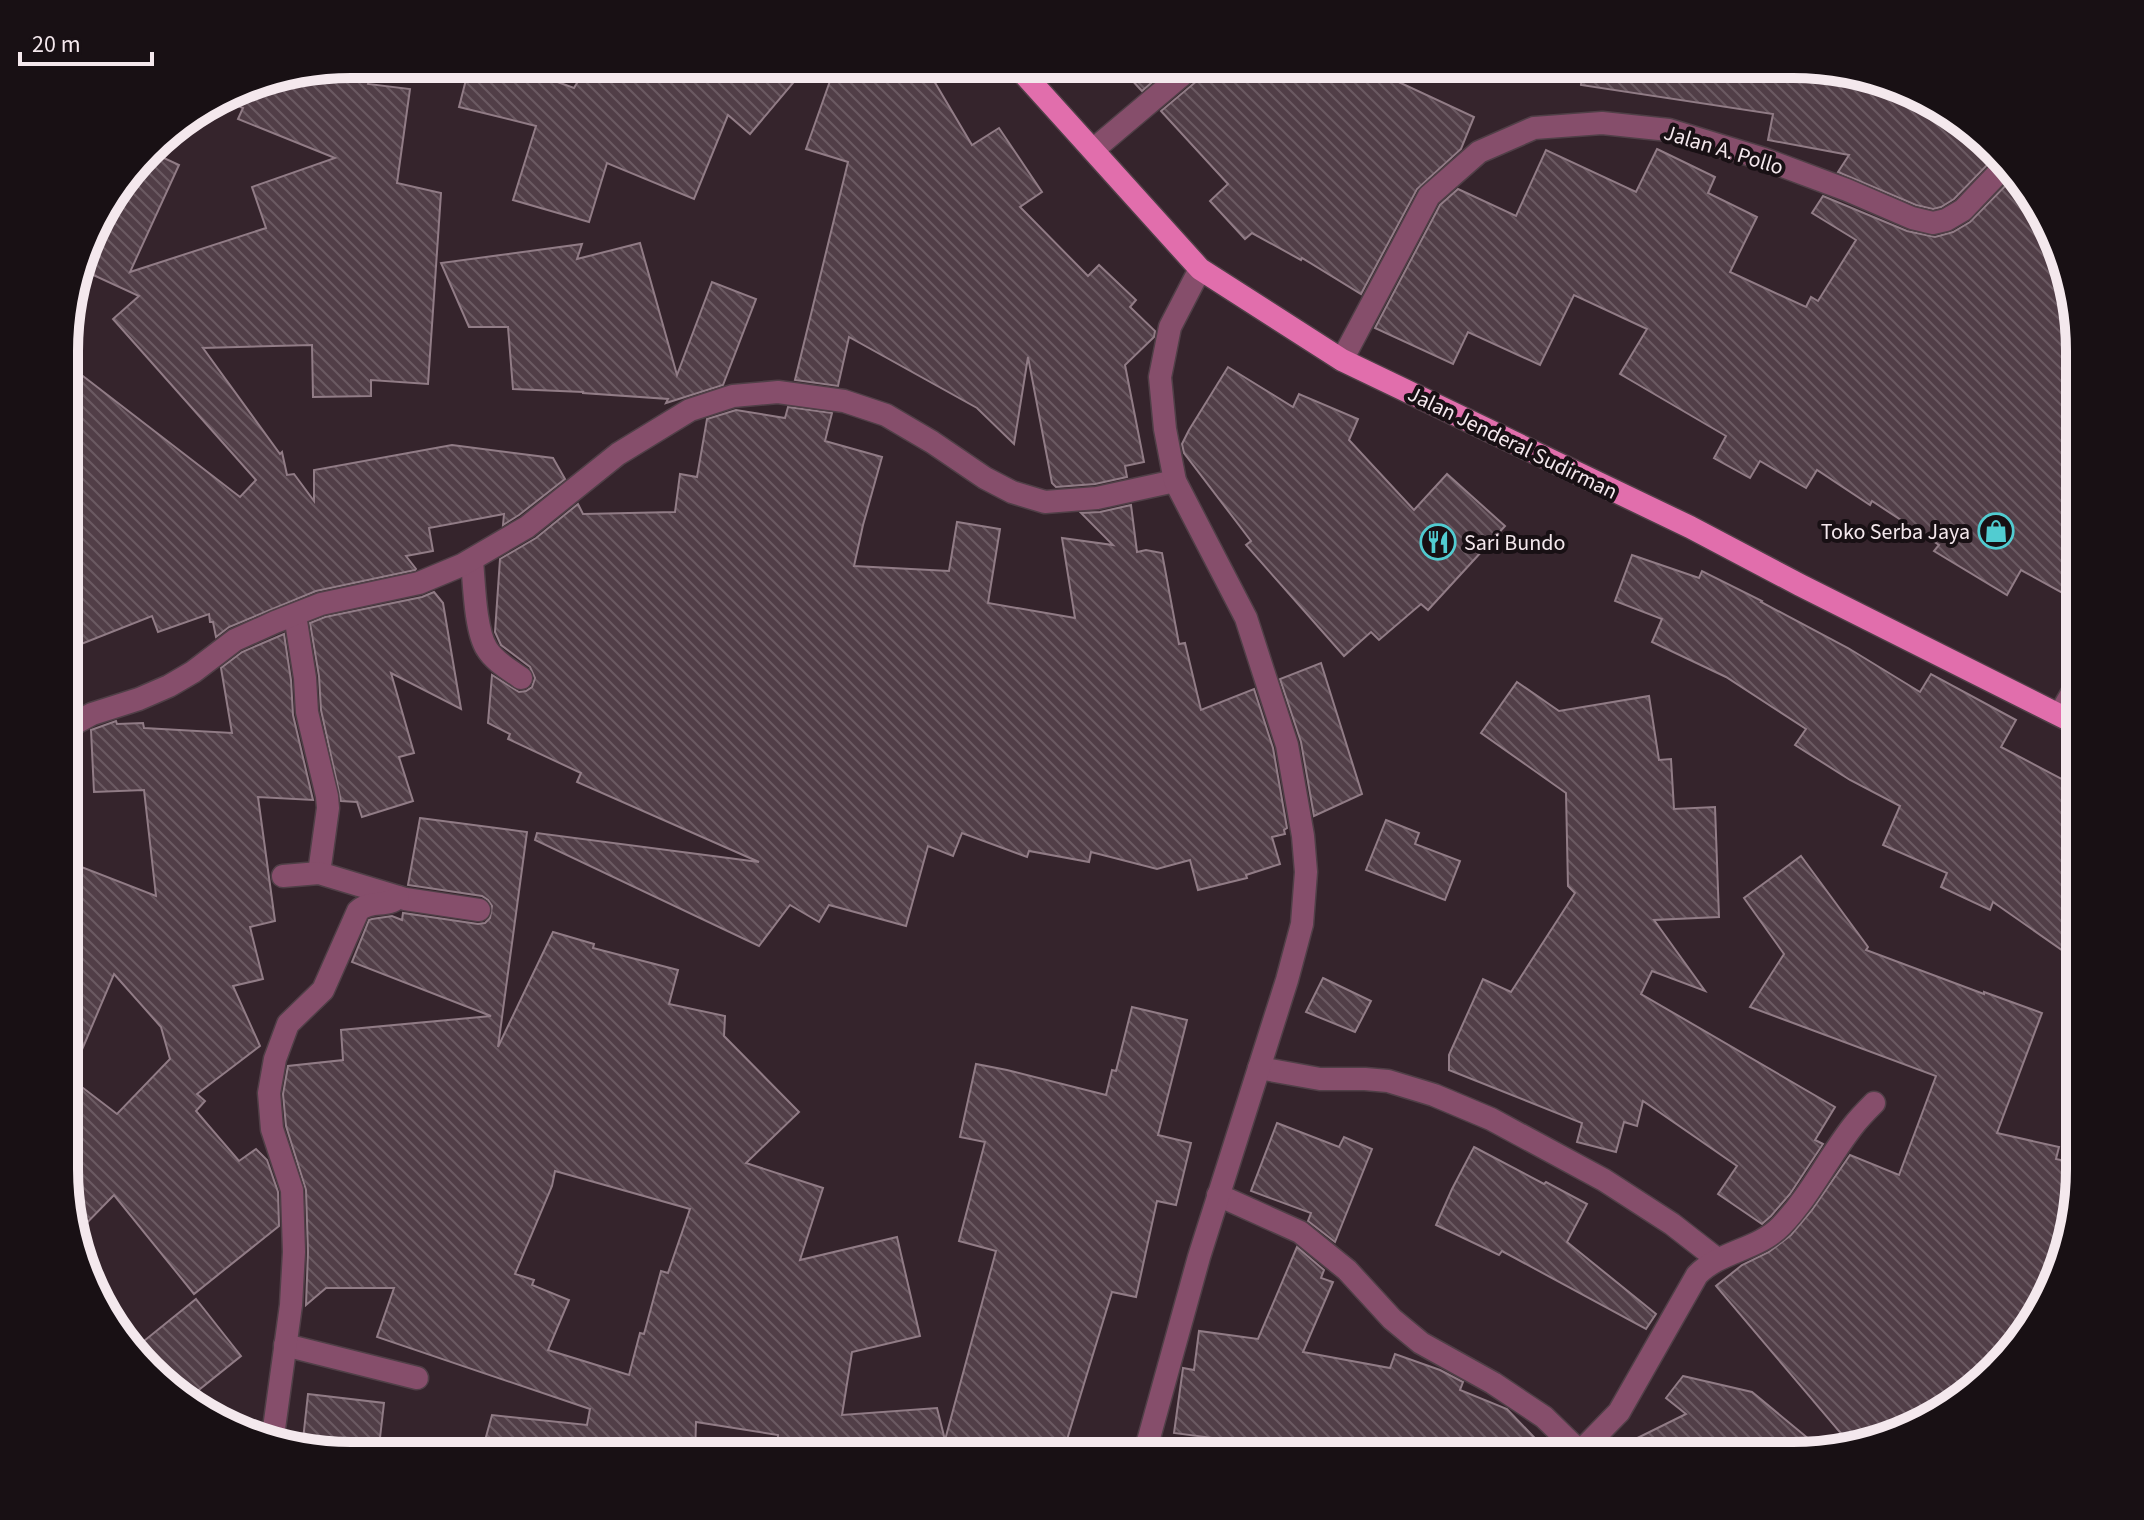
<svg xmlns="http://www.w3.org/2000/svg" width="2144" height="1520" font-family="'Source Sans 3',sans-serif">
<style>
.building{fill:url(#building-back-hatch);stroke:#917c86;stroke-width:2;fill-rule:evenodd}
.lines{fill:none;stroke-linecap:round;stroke-linejoin:round}
.minor-casing{stroke:#503f47;stroke-width:25}
.primary-casing{stroke:#503f47;stroke-width:25}
.minor{stroke:#864e6b;stroke-width:22}
.primary{stroke:#e16eac;stroke-width:22}
.labels{text-anchor:middle;stroke-width:8;stroke-linejoin:round;paint-order:stroke}
.street-label{font-size:22px;fill:#f4e8ed;stroke:#181014}
.poi-label{font-size:22px;fill:#f4e8ed;stroke:#181014;text-anchor:end}
.rim{fill:none;stroke:#f4e8ed;stroke-width:10}
</style>
<defs>
<pattern id="building-back-hatch" width="6" height="6" patternUnits="userSpaceOnUse" patternTransform="scale(2)"><rect width="6" height="6" fill="#513e47"/><path d="M-1 5l2 2M0 0l6 6M5-1l2 2" fill="none" stroke="#6b5a62"/></pattern>
</defs>
<rect width="100%" height="100%" fill="#35242c"/>
<g class="building">
<path d="M 351,64 L 372,64 L 368,84 L 410,89 L 397,183 L 441,193 L 428,384 L 371,380 L 371,396 L 313,397 L 312,345 L 203,348 L 280,454 L 282,452 L 287,475 L 294,474 L 314,501 L 314,470 L 452,445 L 553,458 L 565,479 L 519,515 L 503,525 L 504,514 L 429,528 L 433,551 L 406,556 L 416,569 L 415,570 L 316,591 L 229,627 L 216,637 L 213,622 L 210,622 L 209,614 L 158,632 L 152,616 L 66,650 L 66,363 L 240,497 L 256,480 L 113,319 L 139,296 L 80,269 L 94,224 L 149,151 L 179,165 L 130,272 L 266,228 L 252,187 L 335,158 L 238,119 L 243,108 L 221,99 L 241,86 Z"/>
<path d="M 470,64 L 494,64 L 541,76 L 574,88 L 588,64 L 648,64 L 669,76 L 680,64 L 809,64 L 750,134 L 728,115 L 694,199 L 607,163 L 589,222 L 513,200 L 536,126 L 459,107 Z"/>
<path d="M 836,64 L 924,64 L 972,145 L 999,128 L 1042,192 L 1020,207 L 1088,276 L 1099,265 L 1136,300 L 1130,307 L 1155,331 L 1154,337 L 1125,365 L 1144,462 L 1125,466 L 1127,477 L 1095,484 L 1056,487 L 1052,483 L 1028,357 L 1014,444 L 977,408 L 849,337 L 838,386 L 795,380 L 848,162 L 806,149 Z"/>
<path d="M 1117,64 L 1173,64 L 1142,91 Z"/>
<path d="M 1209,64 L 1360,64 L 1474,117 L 1461,149 L 1417,189 L 1361,294 L 1302,258 L 1301,260 L 1252,233 L 1245,239 L 1210,201 L 1228,184 L 1161,111 L 1204,75 Z"/>
<path d="M 1583,64 L 1812,65 L 1886,79 L 1967,123 L 1995,157 L 1954,199 L 1941,207 L 1933,209 L 1916,205 L 1838,172 L 1849,155 L 1768,140 L 1773,114 L 1581,85 Z"/>
<path d="M 1657,149 L 1715,177 L 1708,193 L 1757,217 L 1730,272 L 1806,307 L 1811,297 L 1818,301 L 1856,240 L 1812,213 L 1823,196 L 1907,231 L 1935,237 L 1953,232 L 1970,222 L 2013,178 L 2050,224 L 2079,332 L 2079,602 L 2021,570 L 2007,595 L 1934,551 L 1939,545 L 1872,501 L 1870,505 L 1817,470 L 1806,488 L 1760,461 L 1750,478 L 1714,458 L 1726,436 L 1620,374 L 1647,329 L 1574,295 L 1540,365 L 1468,332 L 1453,364 L 1375,328 L 1440,205 L 1458,189 L 1516,216 L 1546,150 L 1636,192 Z"/>
<path d="M 640,243 L 677,375 L 712,282 L 756,299 L 723,385 L 666,403 L 668,399 L 583,393 L 583,392 L 513,389 L 508,327 L 469,327 L 441,263 L 582,244 L 577,259 Z"/>
<path d="M 1228,367 L 1293,407 L 1299,394 L 1358,419 L 1349,440 L 1414,510 L 1447,474 L 1505,526 L 1428,610 L 1421,604 L 1379,640 L 1371,632 L 1344,656 L 1246,545 L 1251,541 L 1184,453 L 1182,444 L 1189,430 Z"/>
<path d="M 788,407 L 832,413 L 825,441 L 882,457 L 863,525 L 854,566 L 949,571 L 957,522 L 1000,529 L 988,603 L 1075,618 L 1062,538 L 1113,545 L 1081,513 L 1100,512 L 1131,505 L 1137,552 L 1146,550 L 1162,553 L 1179,644 L 1185,643 L 1201,710 L 1254,689 L 1273,748 L 1287,828 L 1284,830 L 1285,834 L 1272,837 L 1280,864 L 1246,875 L 1247,878 L 1198,890 L 1190,860 L 1157,869 L 1091,852 L 1089,862 L 1029,851 L 1027,857 L 962,833 L 953,856 L 928,846 L 906,926 L 829,905 L 819,922 L 790,905 L 759,946 L 535,840 L 537,833 L 759,862 L 577,782 L 581,773 L 508,739 L 510,734 L 488,723 L 492,675 L 519,692 L 526,691 L 532,687 L 535,678 L 530,667 L 501,645 L 495,632 L 500,559 L 536,538 L 578,504 L 583,514 L 675,512 L 680,474 L 697,477 L 707,419 L 736,410 L 785,418 Z"/>
<path d="M 1632,555 L 1699,578 L 1702,571 L 1762,601 L 1761,602 L 1848,648 L 1920,692 L 1931,674 L 2016,720 L 2001,747 L 2079,788 L 2079,962 L 1993,902 L 1990,910 L 1941,887 L 1947,873 L 1883,845 L 1900,806 L 1850,780 L 1795,745 L 1806,729 L 1726,677 L 1652,642 L 1662,619 L 1615,601 Z"/>
<path d="M 434,592 L 443,603 L 461,709 L 391,673 L 414,753 L 399,757 L 413,801 L 362,817 L 357,802 L 341,801 L 321,710 L 319,676 L 310,623 L 325,617 L 422,597 Z"/>
<path d="M 284,634 L 291,680 L 293,715 L 313,800 L 258,797 L 275,921 L 250,927 L 263,979 L 233,986 L 260,1046 L 197,1094 L 205,1101 L 196,1111 L 239,1161 L 256,1149 L 267,1160 L 278,1192 L 279,1226 L 194,1294 L 114,1195 L 76,1234 L 66,1206 L 66,896 L 79,866 L 156,896 L 144,790 L 94,792 L 91,730 L 116,721 L 117,724 L 143,723 L 144,728 L 232,733 L 221,668 L 242,652 ZM 114,974 L 161,1027 L 170,1059 L 117,1114 L 70,1078 Z"/>
<path d="M 1321,663 L 1362,794 L 1314,816 L 1301,742 L 1280,679 Z"/>
<path d="M 1517,682 L 1559,711 L 1649,696 L 1659,760 L 1671,759 L 1674,809 L 1715,807 L 1719,917 L 1654,920 L 1705,991 L 1652,971 L 1641,994 L 1835,1107 L 1815,1140 L 1823,1144 L 1790,1194 L 1771,1216 L 1762,1224 L 1718,1194 L 1737,1166 L 1643,1101 L 1637,1126 L 1624,1122 L 1616,1152 L 1577,1142 L 1582,1123 L 1449,1070 L 1449,1055 L 1483,979 L 1511,992 L 1575,893 L 1568,886 L 1566,793 L 1481,733 Z"/>
<path d="M 420,818 L 527,832 L 498,1047 L 553,932 L 594,944 L 593,948 L 678,970 L 669,1004 L 725,1016 L 724,1036 L 799,1112 L 746,1163 L 823,1188 L 800,1260 L 897,1237 L 920,1336 L 852,1352 L 842,1415 L 937,1408 L 945,1440 L 996,1251 L 959,1241 L 985,1142 L 960,1137 L 976,1064 L 1007,1070 L 1106,1095 L 1112,1070 L 1116,1071 L 1132,1007 L 1187,1020 L 1158,1135 L 1191,1143 L 1176,1205 L 1157,1201 L 1136,1297 L 1112,1292 L 1062,1456 L 989,1456 L 994,1439 L 945,1441 L 865,1456 L 777,1456 L 778,1435 L 696,1422 L 695,1456 L 481,1455 L 492,1415 L 587,1425 L 590,1409 L 377,1337 L 394,1288 L 326,1288 L 306,1305 L 308,1252 L 306,1190 L 286,1126 L 283,1094 L 288,1066 L 343,1060 L 341,1030 L 491,1016 L 352,962 L 369,920 L 372,919 L 392,916 L 402,920 L 403,913 L 478,924 L 485,923 L 490,918 L 492,906 L 488,900 L 482,896 L 408,885 ZM 555,1171 L 690,1209 L 668,1273 L 661,1271 L 644,1334 L 640,1333 L 629,1375 L 548,1350 L 569,1300 L 532,1285 L 534,1280 L 515,1274 L 552,1186 Z"/>
<path d="M 1386,820 L 1419,833 L 1415,844 L 1460,861 L 1445,900 L 1366,870 Z"/>
<path d="M 1801,856 L 1868,947 L 1866,950 L 1984,994 L 1984,992 L 2042,1013 L 1997,1133 L 2059,1147 L 2056,1159 L 2079,1164 L 2079,1188 L 2066,1257 L 2051,1254 L 2046,1296 L 2021,1343 L 1920,1426 L 1849,1443 L 1716,1286 L 1742,1265 L 1769,1252 L 1791,1235 L 1812,1210 L 1850,1155 L 1899,1175 L 1936,1076 L 1750,1007 L 1784,954 L 1744,898 Z"/>
<path d="M 1323,978 L 1371,1001 L 1355,1032 L 1306,1012 Z"/>
<path d="M 1277,1123 L 1339,1147 L 1344,1137 L 1372,1149 L 1335,1242 L 1308,1221 L 1311,1213 L 1251,1191 Z"/>
<path d="M 1474,1147 L 1544,1184 L 1546,1182 L 1587,1204 L 1567,1242 L 1656,1314 L 1646,1329 L 1502,1251 L 1499,1255 L 1436,1225 L 1452,1189 Z"/>
<path d="M 1297,1247 L 1324,1270 L 1321,1278 L 1333,1282 L 1303,1352 L 1390,1368 L 1395,1354 L 1440,1370 L 1463,1382 L 1460,1390 L 1507,1409 L 1552,1456 L 1313,1456 L 1250,1449 L 1251,1443 L 1174,1433 L 1183,1368 L 1194,1370 L 1199,1331 L 1258,1339 Z"/>
<path d="M 196,1299 L 241,1356 L 185,1401 L 177,1397 L 134,1349 Z"/>
<path d="M 1683,1376 L 1752,1392 L 1821,1449 L 1794,1456 L 1601,1456 L 1686,1414 L 1666,1398 Z"/>
<path d="M 308,1394 L 384,1403 L 378,1455 L 332,1455 L 302,1449 Z"/>
</g>
<g class="lines">
<defs>
<g id="minor">
<path d="M 1093,150 L 1195,64"/>
<path d="M 1342,360 L 1429,196 L 1479,152 L 1534,128 L 1602,123 L 1669,130 L 1764,159 L 1847,190 L 1912,218 L 1933,223 L 1946,220 L 1963,210 L 2004,167"/>
<path d="M 472,560 C 474,582 475,631 487,649 C 494,661 510,670 521,678"/>
<path d="M 295,615 L 305,678 L 307,712 L 327,796 L 328,808 L 319,873"/>
<path d="M 2060,714 L 2079,681"/>
<path d="M 66,728 L 92,714 L 139,699 L 169,686 L 193,672 L 235,640 L 275,622 L 321,604 L 419,583 L 462,565 L 527,527 L 618,454 L 690,410 L 733,396 L 778,392 L 844,401 L 886,415 L 932,442 L 985,478 L 1012,492 L 1045,502 L 1097,498 L 1175,481"/>
<path d="M 283,876 L 319,873 L 405,899 L 479,910"/>
<path d="M 1259,1068 L 1320,1079 L 1365,1079 L 1388,1081 L 1434,1095 L 1491,1119 L 1604,1180 L 1672,1224 L 1717,1259"/>
<path d="M 1218,1195 L 1300,1232 L 1347,1270 L 1392,1319 L 1421,1343 L 1493,1383 L 1544,1417 L 1580,1452"/>
<path d="M 285,1345 L 417,1378"/>
<path d="M 272,1443 L 291,1305 L 294,1252 L 292,1190 L 272,1129 L 269,1093 L 275,1059 L 288,1024 L 323,990 L 358,911 C 370,899 388,908 398,897"/>
<path d="M 1144,1456 L 1199,1257 L 1287,980 L 1302,924 L 1306,872 L 1303,836 L 1287,745 L 1246,618 L 1175,481 L 1165,429 L 1160,377 L 1170,327 L 1200,269"/>
<path d="M 1583,1456 L 1580,1452 L 1619,1412 L 1697,1275 C 1720,1251 1758,1250 1781,1226 C 1810,1196 1828,1158 1853,1126 C 1859,1118 1867,1110 1874,1103"/>
</g>
<path id="primary" d="M 1015,64 L 1200,269 L 1342,360 L 1690,527 L 1800,585 L 2079,725"/>
</defs>
<use href="#minor" class="minor-casing"/>
<use href="#primary" class="primary-casing"/>
<use href="#minor" class="minor"/>
<use href="#primary" class="primary"/>
</g>
<defs>
<symbol id="shop-ring" viewBox="-11 -11 22 22"><circle r="9.5" fill="#181014" stroke="#51ccd1" stroke-width="1.5"/><path d="M-5-2.5h2.3a2.7 3.5 0 0 1 5.4 0H5L5.5 6h-11ZM-1.5-2.5h3a1.5 2.3 0 0 0-3 0Z" fill="#51ccd1"/></symbol>
<symbol id="restaurant-ring" viewBox="-11 -11 22 22"><circle r="9.5" fill="#181014" stroke="#51ccd1" stroke-width="1.5"/><path d="M-5-6h1v4h1v-4h1v4h1v-4h1v5L-1.5 .5V6h-2V.5L-5-1ZM5-6V6H3V1.5H1.5Q1.5-4 5-6Z" fill="#51ccd1"/></symbol>
</defs>
<g fill-rule="evenodd">
<use href="#shop-ring" x="1976" y="511" width="40" height="40"/>
<use href="#restaurant-ring" x="1418" y="522" width="40" height="40"/>
</g>
<g class="labels">
<g class="street-label">
<text transform="translate(1724 149) rotate(17)" y="8">Jalan A. Pollo</text>
<text transform="translate(1513 442) rotate(26)" y="8">Jalan Jenderal Sudirman</text>
</g>
<g class="poi-label">
<text x="1970" y="539">Toko Serba Jaya</text>
<text x="1464" y="550" text-anchor="start">Sari Bundo</text>
</g>
</g>
<path d="M0 0H2144V1520H0ZM351 78H1793A273 273 0 0 1 2066 351V1169A273 273 0 0 1 1793 1442H351A273 273 0 0 1 78 1169V351A273 273 0 0 1 351 78Z" fill="#181014" fill-rule="evenodd"/>
<path class="rim" d="M351 78H1793A273 273 0 0 1 2066 351V1169A273 273 0 0 1 1793 1442H351A273 273 0 0 1 78 1169V351A273 273 0 0 1 351 78Z"/>
<path d="M20 52v12h132v-12" fill="none" stroke="#f4e8ed" stroke-width="4"/>
<text x="32" y="52" font-size="24" fill="#f4e8ed" stroke="#181014" stroke-width="6" paint-order="stroke">20 m</text>
</svg>
